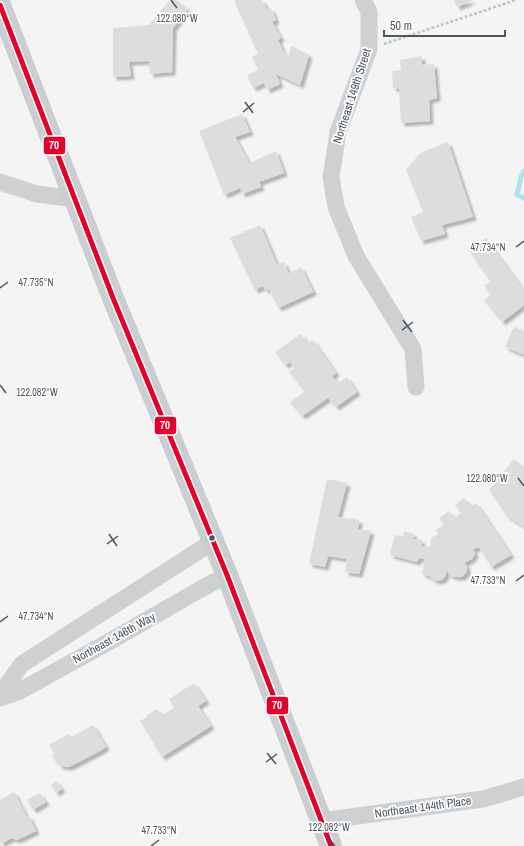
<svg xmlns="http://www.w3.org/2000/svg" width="524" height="846" font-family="'Archivo Narrow',sans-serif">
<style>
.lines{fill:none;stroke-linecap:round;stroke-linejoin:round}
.stream{stroke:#aee2f0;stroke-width:5}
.building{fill:#ddddde;filter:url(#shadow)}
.path{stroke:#bcc7c4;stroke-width:2.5;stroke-dasharray:3 2;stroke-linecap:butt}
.minor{stroke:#ced0d2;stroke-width:17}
.major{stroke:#caced1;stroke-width:22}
.bus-1-casing{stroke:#fff;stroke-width:8}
.bus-1{stroke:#e4002b;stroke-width:5}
.ticks{fill:none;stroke:#4a5661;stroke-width:1.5}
.bus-dot{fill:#4a5661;stroke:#fff;stroke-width:1.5}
.labels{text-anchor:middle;stroke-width:3.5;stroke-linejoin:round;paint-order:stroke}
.street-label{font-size:12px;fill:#4a5661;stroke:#fff}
.ticks-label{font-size:10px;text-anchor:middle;fill:#4a5661;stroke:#fff;stroke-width:3.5;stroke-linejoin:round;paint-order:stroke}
.line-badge{stroke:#fff;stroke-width:1.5}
.badge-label{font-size:11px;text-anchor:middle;font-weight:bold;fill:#fff}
</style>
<defs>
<filter id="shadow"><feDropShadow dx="3.5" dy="3.5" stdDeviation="1" flood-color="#0004"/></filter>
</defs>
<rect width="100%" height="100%" fill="#f4f4f4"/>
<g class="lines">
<path class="stream" d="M 524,171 L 521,177 L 517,195 L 524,198"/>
</g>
<g class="building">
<path d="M 170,0 L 176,0 L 188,9 L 173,28 L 172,72 L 150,74 L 149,61 L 129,62 L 131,76 L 113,77 L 113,28 L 149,25 Z"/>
<path d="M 237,0 L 262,0 L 267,10 L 271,8 L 276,20 L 272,22 L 281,38 L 278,40 L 283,51 L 288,57 L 292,46 L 309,55 L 300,85 L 276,74 L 280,84 L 267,90 L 264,83 L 253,88 L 247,75 L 258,70 L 252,57 L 258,54 L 234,1 Z"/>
<path d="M 454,0 L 473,0 L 457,7 Z"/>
<path d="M 422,56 L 422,65 L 434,64 L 437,98 L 429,100 L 430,121 L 401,123 L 399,89 L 393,88 L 392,71 L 401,70 L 400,60 Z"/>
<path d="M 242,114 L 250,132 L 235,137 L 249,163 L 276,151 L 284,173 L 259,182 L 261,187 L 242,194 L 240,188 L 224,195 L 199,131 Z"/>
<path d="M 448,142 L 473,217 L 442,225 L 445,234 L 421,241 L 411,217 L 423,212 L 406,170 L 420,153 Z"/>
<path d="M 260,225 L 277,265 L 284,262 L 289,274 L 301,267 L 313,292 L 278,308 L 269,289 L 265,290 L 263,286 L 255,290 L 230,238 Z"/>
<path d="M 486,238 L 524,291 L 524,305 L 502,322 L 484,300 L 491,294 L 484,286 L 490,281 L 469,250 Z"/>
<path d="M 514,327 L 524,331 L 524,355 L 505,347 Z"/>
<path d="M 301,334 L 307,343 L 313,340 L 336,373 L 332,376 L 338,383 L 347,377 L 357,392 L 336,407 L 328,398 L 302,416 L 290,402 L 305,392 L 289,372 L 294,368 L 290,362 L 285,365 L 275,352 Z"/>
<path d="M 514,459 L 523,467 L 524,466 L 524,527 L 507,516 L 489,490 Z"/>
<path d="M 327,479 L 347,483 L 338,517 L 359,520 L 358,529 L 371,531 L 359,574 L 345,572 L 347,559 L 328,556 L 325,567 L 309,564 Z"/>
<path d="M 464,498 L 471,506 L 476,503 L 511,555 L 491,567 L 479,547 L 473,549 L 475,554 L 472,559 L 464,563 L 467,566 L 467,572 L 462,577 L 455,577 L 449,575 L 447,570 L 445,577 L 440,581 L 434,580 L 429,576 L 422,574 L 425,559 L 419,558 L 417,562 L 390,555 L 395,535 L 403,536 L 404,531 L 414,534 L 413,539 L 422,540 L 421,546 L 430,547 L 431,538 L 438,534 L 436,530 L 444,525 L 439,518 L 449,511 L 454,518 L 461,513 L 455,505 Z"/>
<path d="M 194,683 L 206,701 L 198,706 L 211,726 L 162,757 L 140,721 L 147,717 L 146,716 L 157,709 L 162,715 L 174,708 L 169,699 Z"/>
<path d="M 93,725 L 106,747 L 98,752 L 69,767 L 60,766 L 57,761 L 56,762 L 52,756 L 54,754 L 49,745 L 69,734 L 71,737 Z"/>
<path d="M 56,781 L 62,789 L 56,793 L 51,785 Z"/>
<path d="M 14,792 L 27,817 L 29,816 L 36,831 L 17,840 L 12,838 L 0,844 L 0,800 Z"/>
<path d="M 40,793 L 46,802 L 33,810 L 27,800 Z"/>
</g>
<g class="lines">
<path class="path" d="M 384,44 L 516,0"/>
<g class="minor">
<path d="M 363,0 L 369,12 L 369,49 L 338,132 L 331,177 L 336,207 L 356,256 L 413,349 L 416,387"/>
<path d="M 0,182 L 37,194 L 75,199"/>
<path d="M 0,694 L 22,664 L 214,541"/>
<path d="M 0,698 L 18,692 L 114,639 L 199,590 L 227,575"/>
<path d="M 321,821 L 483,799 L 524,787"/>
</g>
<path class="major" d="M 0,5 L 113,298 L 227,575 L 331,846"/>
<defs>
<path id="bus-1" d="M 0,5 L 113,298 L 227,575 L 331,846"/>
</defs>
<use href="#bus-1" class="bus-1-casing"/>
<use href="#bus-1" class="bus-1"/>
</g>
<path class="ticks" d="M 171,0 L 177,8M 245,102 L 253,113M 243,112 L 254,103M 516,247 L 524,241M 0,288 L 8,282M 403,320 L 412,332M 402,330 L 413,322M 0,385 L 6,393M 518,478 L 524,486M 109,534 L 117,546M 107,544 L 118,536M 516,581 L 524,575M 0,622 L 8,616M 267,753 L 276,764M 266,762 L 277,754M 329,838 L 335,846M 151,846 L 159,840"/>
<circle class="bus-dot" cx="212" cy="538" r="3.5"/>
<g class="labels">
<g class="street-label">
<text transform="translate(352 96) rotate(-72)" y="4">Northeast 149th Street</text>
<text transform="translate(114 638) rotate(-29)" y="4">Northeast 146th Way</text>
<text transform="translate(423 807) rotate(-8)" y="4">Northeast 144th Place</text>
</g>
</g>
<g class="ticks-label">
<text x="177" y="22">122.080°W</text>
<text x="488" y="251">47.734°N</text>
<text x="36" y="286">47.735°N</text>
<text x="37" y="396">122.082°W</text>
<text x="487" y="482">122.080°W</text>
<text x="488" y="584">47.733°N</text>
<text x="36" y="620">47.734°N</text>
<text x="329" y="831">122.082°W</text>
<text x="159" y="834">47.733°N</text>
</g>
<g class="line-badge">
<rect x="43" y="136" width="23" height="19" rx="4" fill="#e4002b"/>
<rect x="154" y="416" width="23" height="19" rx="4" fill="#e4002b"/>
<rect x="266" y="696" width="23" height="19" rx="4" fill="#e4002b"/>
</g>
<g class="badge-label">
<text x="54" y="149">70</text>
<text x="165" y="429">70</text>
<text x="277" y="709">70</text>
</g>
<path d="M384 30v6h121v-6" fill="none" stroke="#4a5661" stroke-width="2"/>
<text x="390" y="30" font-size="12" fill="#4a5661" stroke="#ffffff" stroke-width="3" paint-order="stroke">50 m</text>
</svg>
